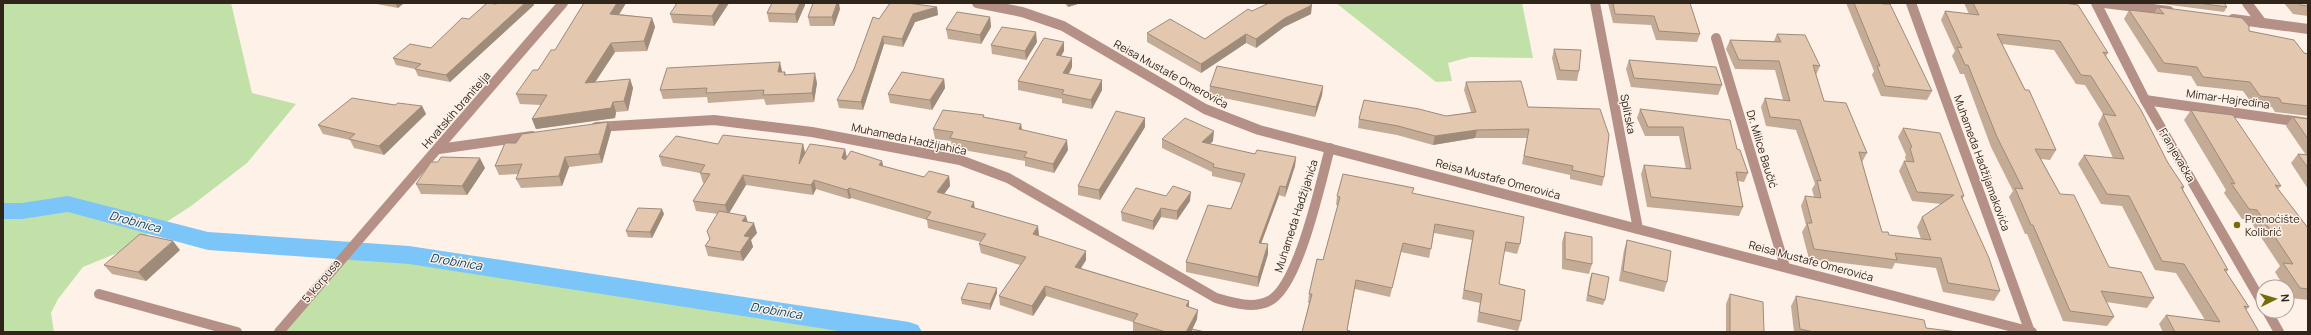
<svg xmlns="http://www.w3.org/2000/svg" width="2311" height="335" font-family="Manrope,sans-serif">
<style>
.green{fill:#c2e1a9}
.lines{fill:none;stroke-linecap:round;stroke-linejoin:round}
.canal{fill:#7bc5f9;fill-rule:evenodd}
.minor{stroke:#b59087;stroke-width:10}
.wall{fill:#c3ab96}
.shaded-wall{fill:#9f8b7a}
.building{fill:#e3c7af;stroke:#9f8b7a}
.poi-dot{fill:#736e0c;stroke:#fdf1e8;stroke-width:1.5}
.labels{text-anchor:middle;stroke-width:3;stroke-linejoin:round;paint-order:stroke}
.street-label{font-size:11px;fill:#2f251b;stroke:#fdf1e8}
.poi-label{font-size:11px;fill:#2f251b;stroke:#fdf1e8;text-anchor:start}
.water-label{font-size:12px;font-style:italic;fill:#034162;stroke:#fdf1e8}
</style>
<rect width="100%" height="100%" fill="#fdf1e8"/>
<g class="green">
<path d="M 3,3 L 231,3 L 252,93 L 296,104 L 247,163 L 191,206 L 122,251 L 83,267 L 58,299 L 51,313 L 54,332 L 3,332 Z"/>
<path d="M 1336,3 L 1522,3 L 1533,58 L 1470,57 L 1448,63 L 1452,81 L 1436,82 Z"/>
<path d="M 338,251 L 409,255 L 909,332 L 279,332 L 339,260 Z"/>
</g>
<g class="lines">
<path class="canal" d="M 68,196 L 208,232 L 409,246 L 909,322 L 918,325 L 922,332 L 845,332 L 409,264 L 208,250 L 68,212 L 22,219 L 3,219 L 3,203 L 22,203 Z"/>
<g class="minor">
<path d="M 977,3 L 1022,12 L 1063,26 L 1205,109 L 1259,130 L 2032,332"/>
<path d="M 1595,3 L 1638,229"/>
<path d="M 1911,3 L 2030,332"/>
<path d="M 2096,3 L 2145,100 L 2263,304"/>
<path d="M 2104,3 L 2169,11"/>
<path d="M 2247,3 L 2262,23"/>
<path d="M 2233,19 L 2308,29"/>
<path d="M 1716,38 L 1785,267"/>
<path d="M 2145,100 L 2308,123"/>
<path d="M 596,127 L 714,120 L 812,132 L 960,160 L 1008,178 L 1216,298 C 1233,303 1253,309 1269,301 C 1299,287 1321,180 1330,148"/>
<path d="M 439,149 L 532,136"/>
<path d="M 99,294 L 237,332"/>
<path d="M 2267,311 L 2279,332"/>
<path d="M 279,332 L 563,3"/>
</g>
</g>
<g class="wall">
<path d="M 371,3 L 404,3 L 398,8 Z"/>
<path d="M 498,3 L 533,3 L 534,5 L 450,82 L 418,76 L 415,69 L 396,65 L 393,58 L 431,48 L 469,19 L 496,4 Z"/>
<path d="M 584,3 L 626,3 L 619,14 L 652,18 L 655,27 L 647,51 L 615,52 L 595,82 L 630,79 L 633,88 L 628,111 L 616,112 L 615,118 L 536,129 L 532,119 L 541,105 L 520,104 L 516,94 L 555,50 Z"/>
<path d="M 729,3 L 714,26 L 673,23 L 670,14 Z"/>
<path d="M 772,3 L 805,3 L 805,5 L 797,23 L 769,22 L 767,13 Z"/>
<path d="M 1064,3 L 1081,3 L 1068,7 Z"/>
<path d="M 1608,3 L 1690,3 L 1700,34 L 1697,42 L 1656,40 L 1651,25 L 1613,23 Z"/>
<path d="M 1846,3 L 1882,3 L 1932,91 L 1927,100 L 1881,96 L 1872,75 L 1874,71 Z"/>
<path d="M 1964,3 L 2065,3 L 2108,53 L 2106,56 L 2168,163 L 2184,187 L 2183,190 L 2228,270 L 2226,272 L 2249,307 L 2246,310 L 2259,332 L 2163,332 L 2159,324 L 2166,315 L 2205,320 L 2176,273 L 2155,270 L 2122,206 L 2101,204 L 2078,164 L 2084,155 L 2113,158 L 2098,124 L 2103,114 L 2085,85 L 2076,84 L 2054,50 L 2002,44 L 2056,150 L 2050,160 L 2041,159 L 2060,194 L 2109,267 L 2154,298 L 2147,308 L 2106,302 L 2114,317 L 2107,326 L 2063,321 L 2027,234 L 2025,234 L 2009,197 L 2013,191 L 1991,147 L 1964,74 L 1960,74 L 1952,56 L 1955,51 L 1941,20 L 1945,11 L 1969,14 Z"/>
<path d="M 2155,3 L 2224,3 L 2227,7 L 2224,12 Z"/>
<path d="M 2284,3 L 2308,3 L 2308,16 L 2293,14 Z"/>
<path d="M 937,7 L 938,15 L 915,22 L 903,47 L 884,44 L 863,110 L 839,108 L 837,100 L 854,69 L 879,19 Z"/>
<path d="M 2158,7 L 2249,31 L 2304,53 L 2308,54 L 2308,116 L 2275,112 L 2272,107 L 2253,105 L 2243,91 L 2197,86 L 2191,76 L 2158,72 L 2124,19 L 2129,10 L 2154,13 Z"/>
<path d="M 840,9 L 834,26 L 810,26 L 808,17 Z"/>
<path d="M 1252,11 L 1311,14 L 1284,27 L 1256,48 L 1246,43 L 1201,73 L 1147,42 L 1147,33 L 1205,39 Z"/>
<path d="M 990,17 L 991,27 L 981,44 L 948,39 L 946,29 Z"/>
<path d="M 1777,34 L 1820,66 L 1816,75 L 1824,101 L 1867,153 L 1862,162 L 1882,232 L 1889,235 L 1921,239 L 1917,227 L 1922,217 L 1941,204 L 1912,201 L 1899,171 L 1904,161 L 1906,161 L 1905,157 L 1906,155 L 1898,137 L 1903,128 L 1964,196 L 1962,200 L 2000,291 L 1994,301 L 1943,292 L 1936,268 L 1895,263 L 1892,269 L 1809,259 L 1802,232 L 1806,225 L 1801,206 L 1805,196 L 1814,197 L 1812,189 L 1815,184 L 1796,130 L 1766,126 L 1761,107 L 1765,98 L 1783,100 L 1775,70 L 1735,69 L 1726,49 L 1730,40 L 1774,41 Z"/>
<path d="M 1037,42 L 1026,60 L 992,54 L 991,45 Z"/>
<path d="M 1554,49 L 1579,71 L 1577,81 L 1557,80 L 1552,58 Z"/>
<path d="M 1064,51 L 1061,56 L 1072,67 L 1069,74 L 1102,90 L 1092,109 L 1062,103 L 1062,99 L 1018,90 L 1018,81 Z"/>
<path d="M 1629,60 L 1722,85 L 1718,95 L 1631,87 L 1626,69 Z"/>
<path d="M 782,72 L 785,72 L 786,75 L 817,83 L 814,102 L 766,105 L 764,99 L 708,103 L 707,97 L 663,99 L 660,90 Z"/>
<path d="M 944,79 L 945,88 L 932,110 L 890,103 L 888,94 Z"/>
<path d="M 1466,82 L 1528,107 L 1604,177 L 1602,186 L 1570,179 L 1570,175 L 1522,164 L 1527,138 L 1475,138 L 1433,145 L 1397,135 L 1358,128 L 1359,119 L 1446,116 L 1471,112 L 1464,90 Z"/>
<path d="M 1210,86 L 1323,86 L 1322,95 L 1315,117 L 1209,95 Z"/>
<path d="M 395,105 L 422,106 L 426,114 L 384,155 L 354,148 L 350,140 L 323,134 L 318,125 Z"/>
<path d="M 1640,109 L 1737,149 L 1748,173 L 1744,182 L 1738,181 L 1743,207 L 1739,216 L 1647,207 L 1641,174 L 1644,165 L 1686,169 L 1679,136 L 1645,136 L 1637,118 Z"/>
<path d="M 2191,110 L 2281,186 L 2278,189 L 2308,228 L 2308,300 L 2291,298 L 2287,291 L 2287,287 L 2284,287 L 2275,272 L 2280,266 L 2249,219 L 2242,219 L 2224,193 L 2226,190 L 2184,120 Z"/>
<path d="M 984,115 L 984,117 L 1021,124 L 1022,130 L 1068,150 L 1054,173 L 1025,166 L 1025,161 L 952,148 L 951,141 L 935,139 L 933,129 Z"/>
<path d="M 2293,117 L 2308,119 L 2308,189 L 2291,163 L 2298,154 L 2306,155 L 2286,126 Z"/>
<path d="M 608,122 L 611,131 L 602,163 L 569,167 L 562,186 L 521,188 L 516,179 L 518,174 L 499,175 L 495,166 L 516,143 Z"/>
<path d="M 1145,127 L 1100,200 L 1078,195 L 1078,186 Z"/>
<path d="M 1162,139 L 1213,141 L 1210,144 L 1255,154 L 1296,157 L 1295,166 L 1285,197 L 1279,195 L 1261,243 L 1268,254 L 1258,287 L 1186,272 L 1186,262 L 1231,209 L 1242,183 L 1212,176 L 1212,172 L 1162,148 Z"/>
<path d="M 718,144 L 803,144 L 805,153 L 845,149 L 847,158 L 882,161 L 883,166 L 924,177 L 949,176 L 950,186 L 944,194 L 975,208 L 1039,235 L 1038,236 L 1086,260 L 1081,268 L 1189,301 L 1189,307 L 1197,319 L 1192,330 L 1205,332 L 1135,332 L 1133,331 L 1133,322 L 1046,296 L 1033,316 L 1000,305 L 999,296 L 1020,265 L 981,253 L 979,244 L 981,242 L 928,228 L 927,220 L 851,198 L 849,199 L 816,189 L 813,195 L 746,185 L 729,213 L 747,222 L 757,233 L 751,240 L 753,247 L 743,261 L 708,256 L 705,246 L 710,240 L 707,231 L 718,214 L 696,211 L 693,201 L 704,183 L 703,183 L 700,173 L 662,166 L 659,156 Z"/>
<path d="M 438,162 L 485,168 L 467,195 L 421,194 L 416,184 Z"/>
<path d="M 1343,174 L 1414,188 L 1412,193 L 1524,217 L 1520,244 L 1517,254 L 1504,251 L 1499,284 L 1525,290 L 1521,321 L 1518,331 L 1477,322 L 1480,303 L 1462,299 L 1472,240 L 1434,233 L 1429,258 L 1401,252 L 1390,297 L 1355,289 L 1347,330 L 1350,331 L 1350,332 L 1302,332 L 1309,303 L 1308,303 L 1309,294 L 1317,259 L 1323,260 L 1338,205 L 1336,205 L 1337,196 Z"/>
<path d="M 1166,196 L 1190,201 L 1177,220 L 1161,217 L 1153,230 L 1122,221 L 1121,212 Z"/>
<path d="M 664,214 L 652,238 L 628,237 L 626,231 Z"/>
<path d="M 1565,232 L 1592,264 L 1589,274 L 1562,269 L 1562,242 Z"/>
<path d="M 1627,240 L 1667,282 L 1664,292 L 1619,281 L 1624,250 Z"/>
<path d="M 180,250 L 146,281 L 112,274 L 104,265 Z"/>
<path d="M 1592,273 L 1605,300 L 1603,305 L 1586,301 L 1590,278 Z"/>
<path d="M 997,293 L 990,310 L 962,304 L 961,299 Z"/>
<path d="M 1730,294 L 1764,332 L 1726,332 L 1726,304 Z"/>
<path d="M 1796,296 L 1926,328 L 1958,332 L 1794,332 L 1791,306 Z"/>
</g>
<g class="shaded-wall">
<path d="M 395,3 L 404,3 L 398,8 Z"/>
<path d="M 525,3 L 533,3 L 534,5 L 450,82 L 446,75 Z"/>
<path d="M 617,3 L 626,3 L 614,23 L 610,14 Z"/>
<path d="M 720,3 L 729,3 L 714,26 L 712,16 Z"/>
<path d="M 800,3 L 805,3 L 805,5 L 797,23 L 795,14 Z"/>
<path d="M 837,3 L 839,3 L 840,9 L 834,26 L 832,17 Z"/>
<path d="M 1068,3 L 1081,3 L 1068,7 Z"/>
<path d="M 1312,5 L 1311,14 L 1284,27 L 1256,48 L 1256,39 L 1285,18 Z"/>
<path d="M 937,7 L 938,15 L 915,22 L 903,47 L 902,39 L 913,14 Z"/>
<path d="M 990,17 L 991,27 L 981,44 L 980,35 Z"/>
<path d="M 652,18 L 655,27 L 647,51 L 644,41 Z"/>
<path d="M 1036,32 L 1037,42 L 1026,60 L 1025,51 Z"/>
<path d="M 1246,34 L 1246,43 L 1201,73 L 1201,64 Z"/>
<path d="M 883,36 L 884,44 L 863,110 L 861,102 Z"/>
<path d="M 1064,42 L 1064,51 L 1056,64 L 1056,55 Z"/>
<path d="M 611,43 L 615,52 L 588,93 L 585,83 Z"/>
<path d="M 1072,58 L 1072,67 L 1064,82 L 1063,73 Z"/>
<path d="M 780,62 L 782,71 L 780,81 L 778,72 Z"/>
<path d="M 815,73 L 817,83 L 814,102 L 812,93 Z"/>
<path d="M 630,79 L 633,88 L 628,111 L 624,101 Z"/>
<path d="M 944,79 L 945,88 L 932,110 L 930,100 Z"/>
<path d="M 1102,80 L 1102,90 L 1092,109 L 1091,100 Z"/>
<path d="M 1323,86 L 1322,95 L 1315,117 L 1316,107 Z"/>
<path d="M 613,102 L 616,112 L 615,118 L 536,129 L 532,119 Z"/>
<path d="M 422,106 L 426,114 L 384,155 L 379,146 Z"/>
<path d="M 1145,118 L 1145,127 L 1100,200 L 1099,190 Z"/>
<path d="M 608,122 L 611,131 L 602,163 L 599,154 Z"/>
<path d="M 1021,124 L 1022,133 L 1019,129 Z"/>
<path d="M 1477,130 L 1475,138 L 1433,145 L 1435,136 Z"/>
<path d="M 1214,131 L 1213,141 L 1202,151 L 1202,142 Z"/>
<path d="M 1067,140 L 1068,150 L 1054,173 L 1053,164 Z"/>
<path d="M 803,144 L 805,153 L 799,164 Z"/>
<path d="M 845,149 L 847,159 L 844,168 L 842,158 Z"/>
<path d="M 565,157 L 569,167 L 562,186 L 559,176 Z"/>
<path d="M 1296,157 L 1295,166 L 1285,197 L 1286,187 Z"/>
<path d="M 480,158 L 485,168 L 467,195 L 462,186 Z"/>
<path d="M 882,161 L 884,171 L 879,165 Z"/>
<path d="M 743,175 L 746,185 L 728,215 L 725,205 Z"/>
<path d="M 949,176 L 950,186 L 938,202 L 937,192 Z"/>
<path d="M 814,180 L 816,189 L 813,195 L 811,185 Z"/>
<path d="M 1280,186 L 1279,195 L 1258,252 L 1259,243 Z"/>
<path d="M 849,188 L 851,198 L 849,199 L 847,190 Z"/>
<path d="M 1191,192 L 1190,201 L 1177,220 L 1177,211 Z"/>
<path d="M 974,202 L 975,211 L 971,207 Z"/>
<path d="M 1161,208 L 1161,217 L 1153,230 L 1153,221 Z"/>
<path d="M 662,209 L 664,214 L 652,238 L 650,232 Z"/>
<path d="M 746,216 L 749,226 L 742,221 Z"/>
<path d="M 754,223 L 757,233 L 751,240 L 753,247 L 743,261 L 740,252 L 744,236 Z"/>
<path d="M 1038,226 L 1039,235 L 1034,244 L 1033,234 Z"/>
<path d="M 173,241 L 180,250 L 146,281 L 138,272 Z"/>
<path d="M 1268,244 L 1268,254 L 1258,287 L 1258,277 Z"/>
<path d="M 1086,251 L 1086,260 L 1076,276 L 1075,267 Z"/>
<path d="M 1045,286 L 1046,296 L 1033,316 L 1032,306 Z"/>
<path d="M 997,288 L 997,293 L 990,310 L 990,304 Z"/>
<path d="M 1189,301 L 1189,310 L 1186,306 Z"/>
<path d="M 1198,310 L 1197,319 L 1191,332 L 1186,332 Z"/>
</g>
<g class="building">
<path d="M 487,3 L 496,4 L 498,3 L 525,3 L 446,75 L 415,69 L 421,64 L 393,58 L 410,44 L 431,48 L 462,18 L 469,19 Z"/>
<path d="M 584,3 L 617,3 L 610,14 L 652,18 L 644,41 L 611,43 L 585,83 L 630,79 L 624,101 L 613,102 L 611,108 L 532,119 L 547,95 L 516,94 L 533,70 L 538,70 L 551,50 L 555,50 Z"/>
<path d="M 677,3 L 720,3 L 712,16 L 670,14 Z"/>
<path d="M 772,3 L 800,3 L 795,14 L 767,13 Z"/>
<path d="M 813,3 L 837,3 L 832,17 L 808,17 Z"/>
<path d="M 890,3 L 908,3 L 937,7 L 913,14 L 902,39 L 883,36 L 861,102 L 837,100 L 854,69 L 873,17 L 879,19 Z"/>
<path d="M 1269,3 L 1309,3 L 1312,5 L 1285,18 L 1256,39 L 1246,34 L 1201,64 L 1147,33 L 1170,19 L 1205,39 L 1248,9 L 1252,11 Z"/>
<path d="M 1613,3 L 1690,3 L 1700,34 L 1659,31 L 1654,16 L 1615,14 Z"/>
<path d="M 1854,3 L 1882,3 L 1883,4 L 1890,4 L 1932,91 L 1885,86 L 1877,66 L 1880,66 Z"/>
<path d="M 1973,3 L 2065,3 L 2078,5 L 2108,53 L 2103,52 L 2141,110 L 2168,163 L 2184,187 L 2181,187 L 2228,270 L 2224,269 L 2249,307 L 2244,306 L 2259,332 L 2175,332 L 2166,315 L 2220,322 L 2184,264 L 2162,261 L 2129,196 L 2107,194 L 2084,155 L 2124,159 L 2103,114 L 2116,116 L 2091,76 L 2081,75 L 2060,41 L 1997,34 L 2025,90 L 2029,90 L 2056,150 L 2035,149 L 2060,194 L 2074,195 L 2109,267 L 2141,272 L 2154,298 L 2101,291 L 2114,317 L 2070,311 L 2033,225 L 2031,225 L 2015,188 L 2023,189 L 1997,137 L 1968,65 L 1965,65 L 1957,47 L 1962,48 L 1945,11 L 1979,15 Z"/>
<path d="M 2198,3 L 2224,3 L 2227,7 Z"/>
<path d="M 2298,3 L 2308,3 L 2308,6 L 2300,5 Z"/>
<path d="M 2158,7 L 2242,18 L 2249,26 L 2249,31 L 2294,40 L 2304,53 L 2308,54 L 2308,106 L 2282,103 L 2279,98 L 2260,96 L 2250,82 L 2203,77 L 2197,67 L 2164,63 L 2129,10 L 2164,14 Z"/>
<path d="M 957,12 L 990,17 L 980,35 L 946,29 Z"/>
<path d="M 1002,27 L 1036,32 L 1025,51 L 991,45 Z"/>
<path d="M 1777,34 L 1805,35 L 1820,66 L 1813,65 L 1824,101 L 1846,103 L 1867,153 L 1859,152 L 1882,232 L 1888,232 L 1889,235 L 1931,240 L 1922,217 L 1954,195 L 1917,192 L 1904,161 L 1914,162 L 1910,148 L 1912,147 L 1903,128 L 1940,133 L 1964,196 L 1961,196 L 1989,258 L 2000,291 L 1948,283 L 1941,258 L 1895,253 L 1897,260 L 1814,249 L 1807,223 L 1812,223 L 1805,196 L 1821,198 L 1817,180 L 1821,181 L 1800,120 L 1770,117 L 1765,98 L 1790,101 L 1779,61 L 1739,60 L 1730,40 L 1781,42 Z"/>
<path d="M 1044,38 L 1064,42 L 1056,55 L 1072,58 L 1063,73 L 1102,80 L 1091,100 L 1062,94 L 1064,90 L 1018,81 Z"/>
<path d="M 1554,49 L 1581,50 L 1579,71 L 1560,70 Z"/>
<path d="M 1629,60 L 1716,67 L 1722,85 L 1634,78 Z"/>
<path d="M 780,62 L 778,72 L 785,72 L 784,75 L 815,73 L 812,93 L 763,95 L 764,90 L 706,93 L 707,88 L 660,90 L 667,68 Z"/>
<path d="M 1217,66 L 1323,86 L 1316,107 L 1210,86 Z"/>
<path d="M 902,72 L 944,79 L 930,100 L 888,94 Z"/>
<path d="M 1521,81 L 1528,107 L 1600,109 L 1609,135 L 1604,177 L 1572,170 L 1573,166 L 1524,156 L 1529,129 L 1477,130 L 1435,136 L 1398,126 L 1359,119 L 1364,100 L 1419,109 L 1446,116 L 1476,112 L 1466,82 Z"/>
<path d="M 352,98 L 395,105 L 398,103 L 422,106 L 379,146 L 349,139 L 355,134 L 318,125 Z"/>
<path d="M 1640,109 L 1730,120 L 1737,149 L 1740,150 L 1748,173 L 1736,172 L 1743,207 L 1651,197 L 1644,165 L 1691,169 L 1683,127 L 1648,127 Z"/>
<path d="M 943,110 L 984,115 L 983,117 L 1021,124 L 1019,129 L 1067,140 L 1053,164 L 1024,157 L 1027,152 L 950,138 L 953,132 L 933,129 Z"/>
<path d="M 2191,110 L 2233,115 L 2281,186 L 2275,185 L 2308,228 L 2308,289 L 2300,288 L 2283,263 L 2293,264 L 2257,210 L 2249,209 L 2231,183 L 2235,184 Z"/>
<path d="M 1116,111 L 1145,118 L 1099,190 L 1078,186 Z"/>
<path d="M 2293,117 L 2308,119 L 2308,139 Z"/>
<path d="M 1185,118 L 1214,131 L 1202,142 L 1255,154 L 1257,150 L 1296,157 L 1286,187 L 1280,186 L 1259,243 L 1268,244 L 1258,277 L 1186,262 L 1208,205 L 1231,209 L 1245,174 L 1213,167 L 1214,164 L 1162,139 Z"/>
<path d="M 608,122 L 599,154 L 565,157 L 559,176 L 516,179 L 522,164 L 495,166 L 505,143 L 516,143 L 522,134 Z"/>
<path d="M 723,135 L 803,144 L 799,164 L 810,144 L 845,149 L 842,158 L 845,160 L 851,151 L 882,161 L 879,165 L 924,177 L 929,171 L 949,176 L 937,192 L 974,202 L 971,207 L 1038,226 L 1033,234 L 1086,251 L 1075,267 L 1189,301 L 1186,306 L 1198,310 L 1186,332 L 1166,332 L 1133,322 L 1138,314 L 1045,286 L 1032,306 L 999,296 L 1026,257 L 979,244 L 986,234 L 926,219 L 931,212 L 849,188 L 847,190 L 814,180 L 811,185 L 743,175 L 725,205 L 693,201 L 710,174 L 700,173 L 705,165 L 659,156 L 676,136 L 718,144 Z"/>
<path d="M 2298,154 L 2308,155 L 2308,168 Z"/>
<path d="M 441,157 L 480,158 L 462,186 L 416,184 L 431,162 L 438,162 Z"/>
<path d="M 1343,174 L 1414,188 L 1412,193 L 1524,217 L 1520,244 L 1506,242 L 1499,284 L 1525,290 L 1521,321 L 1479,312 L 1482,294 L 1464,290 L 1474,231 L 1435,224 L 1431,249 L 1403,243 L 1392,288 L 1356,280 L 1347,330 L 1350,331 L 1350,332 L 1302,332 L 1312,294 L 1309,294 L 1317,259 L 1323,260 L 1340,197 L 1337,196 Z"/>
<path d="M 1173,186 L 1191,192 L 1177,211 L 1161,208 L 1153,221 L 1121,212 L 1136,188 L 1166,196 Z"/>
<path d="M 638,208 L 662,209 L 650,232 L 626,231 Z"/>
<path d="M 719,211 L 746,216 L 742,221 L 754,223 L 744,236 L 750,237 L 740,252 L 705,246 L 710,239 L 707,231 Z"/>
<path d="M 1565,232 L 1592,237 L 1592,264 L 1565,259 Z"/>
<path d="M 140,234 L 173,241 L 138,272 L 104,265 Z"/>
<path d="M 1627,240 L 1671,251 L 1667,282 L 1623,271 Z"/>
<path d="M 1592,273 L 1609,277 L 1605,300 L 1588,295 Z"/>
<path d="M 968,283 L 997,288 L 990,304 L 961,299 Z"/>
<path d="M 1730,294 L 1763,302 L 1764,332 L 1730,332 Z"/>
<path d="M 1796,296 L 1924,320 L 1926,328 L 1958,332 L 1814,332 L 1800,329 Z"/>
<path d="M 1192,329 L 1205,332 L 1191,332 Z"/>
</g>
<circle class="poi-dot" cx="2237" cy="225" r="4"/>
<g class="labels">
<g class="street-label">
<text transform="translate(1171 74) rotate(29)" y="4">Reisa Mustafe Omerovića</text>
<text transform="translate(2228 99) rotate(8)" y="4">Mimar-Hajredina</text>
<text transform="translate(456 110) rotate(-49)" y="4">Hrvatskih branitelja</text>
<text transform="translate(1628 114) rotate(79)" y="4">Splitska</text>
<text transform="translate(909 139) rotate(12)" y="4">Muhameda Hadžijahića</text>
<text transform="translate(1762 149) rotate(73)" y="4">Dr. Milice Baučić</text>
<text transform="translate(2177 155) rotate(60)" y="4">Franjevačka</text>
<text transform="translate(1982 163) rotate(70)" y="4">Muhameda Hadžijamakovića</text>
<text transform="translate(1498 179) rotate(15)" y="4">Reisa Mustafe Omerovića</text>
<text transform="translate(1296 216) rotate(-72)" y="4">Muhameda Hadžijahića</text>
<text transform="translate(1811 261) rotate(15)" y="4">Reisa Mustafe Omerovića</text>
<text transform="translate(321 281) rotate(-50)" y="4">5. korpusa</text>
</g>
<g class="poi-label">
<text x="2245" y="223">Prenoćište<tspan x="2245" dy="13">Kolibrić</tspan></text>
</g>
<g class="water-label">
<text transform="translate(135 222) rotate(15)" y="4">Drobinica</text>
<text transform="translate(456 262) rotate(9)" y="4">Drobinica</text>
<text transform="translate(776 311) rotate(9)" y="4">Drobinica</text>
</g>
</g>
<rect width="2311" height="335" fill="none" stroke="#2f251b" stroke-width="8"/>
<g transform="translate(2275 299) rotate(85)"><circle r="19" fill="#fdf1e8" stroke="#ab9f96"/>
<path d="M0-3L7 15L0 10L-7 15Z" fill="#736e0c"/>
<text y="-6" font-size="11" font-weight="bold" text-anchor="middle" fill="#2f251b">N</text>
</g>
</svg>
